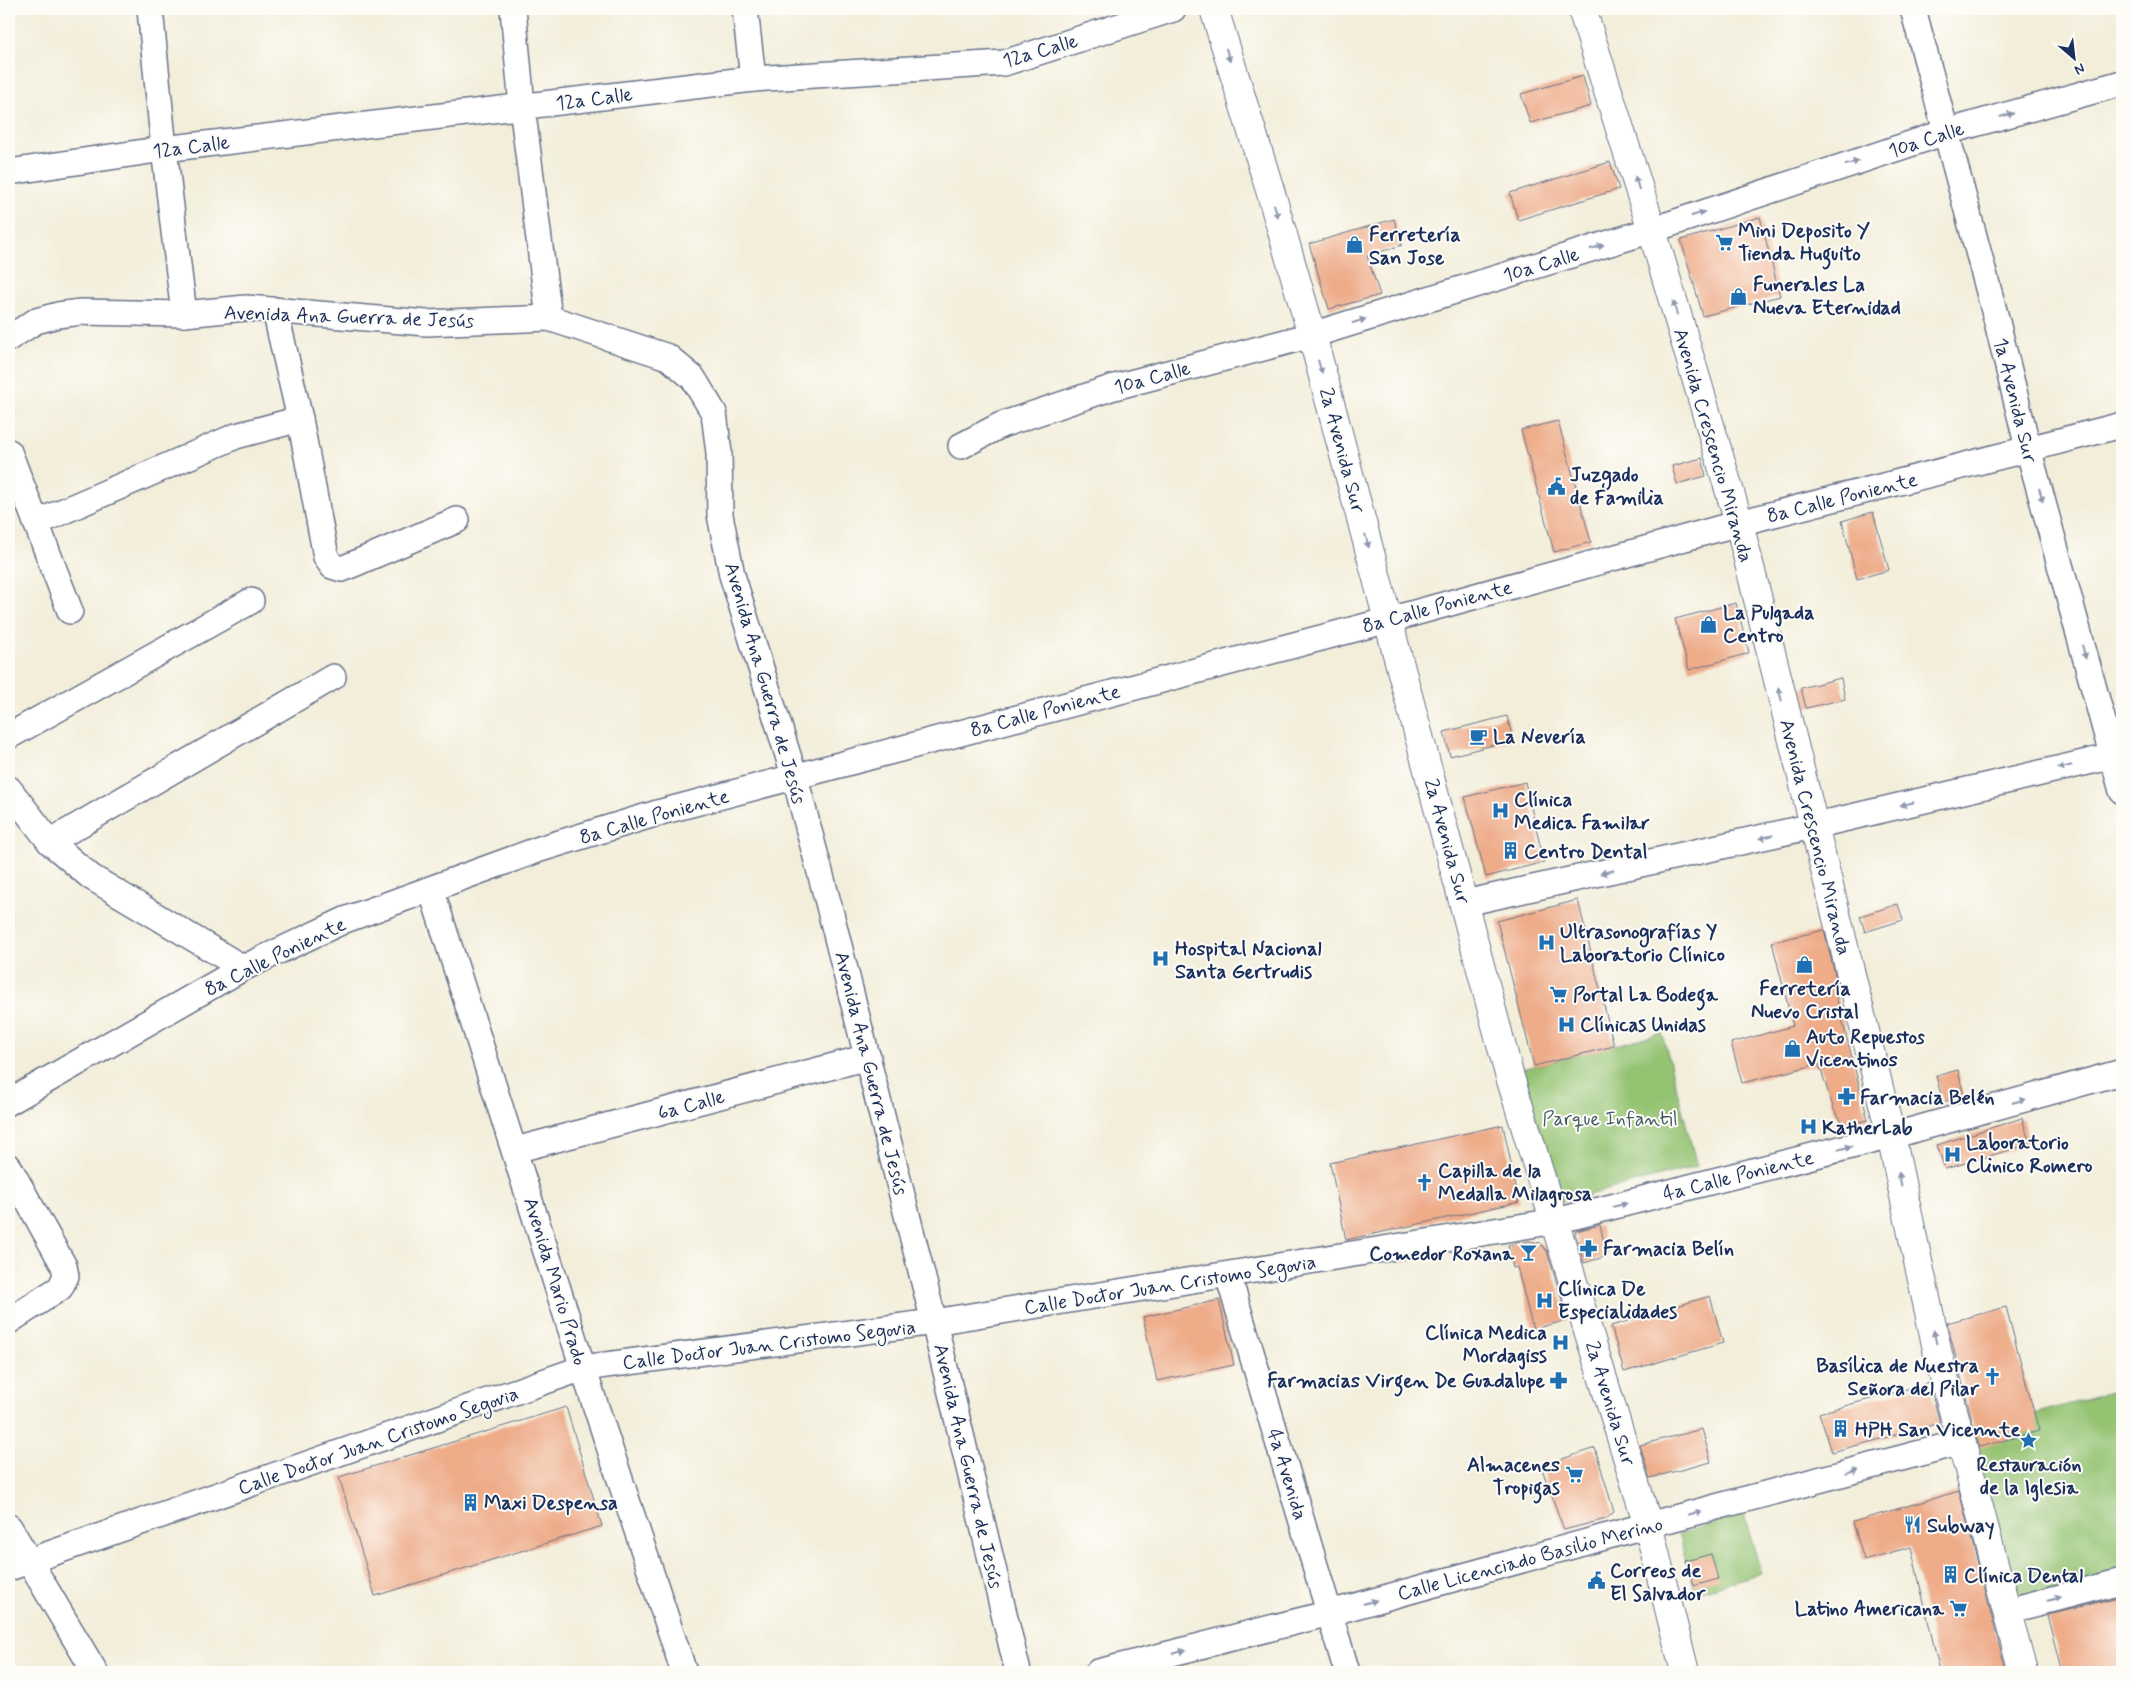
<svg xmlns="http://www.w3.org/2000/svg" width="2131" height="1681" font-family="Mynerve,sans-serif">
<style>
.green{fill:#94c372;stroke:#587968}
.building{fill:#eeac89}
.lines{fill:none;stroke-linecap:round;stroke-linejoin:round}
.minor-casing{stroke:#677289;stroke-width:28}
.major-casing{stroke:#677289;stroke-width:30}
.minor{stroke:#fff;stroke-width:25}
.major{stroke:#fff;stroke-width:28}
.oneway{fill:#8d97ae}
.labels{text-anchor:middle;stroke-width:4;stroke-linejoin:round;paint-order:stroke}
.street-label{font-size:20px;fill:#1b2f5e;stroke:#fdfcf7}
.poi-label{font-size:20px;font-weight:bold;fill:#1b2f5e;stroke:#fdfcf7;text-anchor:start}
.park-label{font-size:20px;fill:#3f5b64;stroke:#fdfcf7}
</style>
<rect width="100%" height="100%" fill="#fdfcf7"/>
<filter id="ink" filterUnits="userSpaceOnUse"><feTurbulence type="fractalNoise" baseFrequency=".02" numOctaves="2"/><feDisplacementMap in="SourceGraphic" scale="10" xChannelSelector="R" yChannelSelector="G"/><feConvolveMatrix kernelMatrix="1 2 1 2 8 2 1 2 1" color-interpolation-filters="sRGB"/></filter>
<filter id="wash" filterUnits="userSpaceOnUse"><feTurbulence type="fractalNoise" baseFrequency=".0096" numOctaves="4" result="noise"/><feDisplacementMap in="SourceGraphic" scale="20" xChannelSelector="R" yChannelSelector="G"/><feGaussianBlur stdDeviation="1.12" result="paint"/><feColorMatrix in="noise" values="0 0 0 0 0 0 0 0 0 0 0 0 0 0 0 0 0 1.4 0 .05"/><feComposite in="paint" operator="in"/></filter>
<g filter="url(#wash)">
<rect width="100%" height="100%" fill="#f3eeda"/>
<g class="green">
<path d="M 1662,1033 L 1697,1166 L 1558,1203 L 1523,1069 Z"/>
<path d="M 2122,1390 L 2122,1573 L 2015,1601 L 1970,1431 Z"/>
<path d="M 1744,1514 L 1761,1573 L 1695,1593 L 1678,1534 Z"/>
</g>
<g id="blocks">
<g class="building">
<path d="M 1583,76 L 1591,106 L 1530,123 L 1521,94 Z"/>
<path d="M 1610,162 L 1619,189 L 1518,220 L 1510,193 Z"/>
<path d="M 1760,217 L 1780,296 L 1703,316 L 1681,240 Z"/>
<path d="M 1394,219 L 1402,245 L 1367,256 L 1380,295 L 1329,309 L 1309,244 Z"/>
<path d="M 1558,421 L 1591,542 L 1554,552 L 1521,430 Z"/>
<path d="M 1702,458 L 1706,476 L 1677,484 L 1672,466 Z"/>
<path d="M 1873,512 L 1889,570 L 1857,579 L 1842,521 Z"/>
<path d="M 1736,603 L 1749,653 L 1689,670 L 1675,619 Z"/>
<path d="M 1841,678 L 1845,699 L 1806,708 L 1801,688 Z"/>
<path d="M 1507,716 L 1513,740 L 1450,756 L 1444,732 Z"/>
<path d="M 1525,782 L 1544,862 L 1486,877 L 1465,797 Z"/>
<path d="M 1578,900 L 1614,1046 L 1534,1066 L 1497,921 Z"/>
<path d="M 1898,904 L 1903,920 L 1865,932 L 1860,916 Z"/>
<path d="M 1824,930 L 1838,987 L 1834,988 L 1868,1120 L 1845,1126 L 1834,1110 L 1819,1064 L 1742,1083 L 1731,1043 L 1793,1026 L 1772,942 Z"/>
<path d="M 1958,1070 L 1964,1096 L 1943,1102 L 1936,1076 Z"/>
<path d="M 2022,1118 L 2030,1144 L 1945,1169 L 1937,1145 Z"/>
<path d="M 1503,1125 L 1519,1202 L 1346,1240 L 1330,1163 Z"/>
<path d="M 1600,1225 L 1607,1256 L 1584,1263 L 1575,1233 L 1576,1231 Z"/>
<path d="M 1529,1241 L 1540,1243 L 1547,1251 L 1568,1320 L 1533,1329 L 1517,1267 L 1513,1268 L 1508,1245 Z"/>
<path d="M 1710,1296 L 1723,1343 L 1624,1372 L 1611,1326 Z"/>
<path d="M 1219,1300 L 1234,1365 L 1157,1381 L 1143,1317 Z"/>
<path d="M 2006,1307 L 2039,1431 L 1979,1447 L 1947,1323 Z"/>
<path d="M 1929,1383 L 1940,1423 L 1832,1452 L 1819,1413 Z"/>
<path d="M 566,1407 L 602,1526 L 375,1596 L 339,1477 Z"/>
<path d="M 1702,1429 L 1711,1462 L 1650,1478 L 1640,1445 Z"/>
<path d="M 1595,1448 L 1614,1512 L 1606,1519 L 1564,1530 L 1541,1466 Z"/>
<path d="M 1959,1491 L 2000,1648 L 2007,1672 L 1940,1672 L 1911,1547 L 1864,1560 L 1853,1522 Z"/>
<path d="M 1711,1554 L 1718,1579 L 1694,1586 L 1686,1561 Z"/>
<path d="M 2119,1597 L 2122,1610 L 2122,1672 L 2063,1672 L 2048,1615 Z"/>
</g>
</g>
</g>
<g filter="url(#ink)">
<use href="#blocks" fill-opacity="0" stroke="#677289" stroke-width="1"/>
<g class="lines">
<defs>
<g id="minor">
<path d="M 150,9 L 164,149 L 184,314"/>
<path d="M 513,9 L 522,106 L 549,318"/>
<path d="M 745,9 L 753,79"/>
<path d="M 1913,9 L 1996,318 L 2028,448 L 2122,791"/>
<path d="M 9,172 L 164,149 L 753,79 L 1004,63 L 1173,9"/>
<path d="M 275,310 L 300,419 L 326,557 L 332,566 L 342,569 L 457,520"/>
<path d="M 9,338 L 36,321 L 58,315 L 81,312 L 184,314 L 246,308 L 426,323 L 549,318 L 668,357 L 693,378 L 714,413 L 719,453 L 720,515 L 732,575 L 795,778 L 829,906 L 934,1322 L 1018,1672"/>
<path d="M 961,446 L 1001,425 L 1111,388 L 1312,335 L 1652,230 L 1946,132 L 2122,83"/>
<path d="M 9,452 L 70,611"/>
<path d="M 36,523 L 236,436 L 300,419"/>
<path d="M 9,736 L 251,601"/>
<path d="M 9,789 L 50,842 L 91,877 L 243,968"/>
<path d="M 50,842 L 333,677"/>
<path d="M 431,889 L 583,1368 L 684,1672"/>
<path d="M 1465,903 L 1813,826 L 2122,754"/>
<path d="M 9,1102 L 243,968 L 345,920 L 540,849 L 661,812 L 1389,620 L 1739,523 L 2122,425"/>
<path d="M 515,1150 L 868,1057"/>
<path d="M 9,1167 L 64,1266 L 66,1276 L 60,1288 L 9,1321"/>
<path d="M 1228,1275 L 1347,1672"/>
<path d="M 9,1527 L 95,1672"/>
<path d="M 9,1568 L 583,1368 L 934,1322 L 1556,1221 L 1891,1136 L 2122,1072"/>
<path d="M 2007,1611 L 2122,1581"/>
<path d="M 1098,1672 L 1330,1613 L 1648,1525 L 1962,1442"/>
</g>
<g id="major">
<path d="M 1214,9 L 1270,190 L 1312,335 L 1509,1074 L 1648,1525 L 1685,1672"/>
<path d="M 1582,9 L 1652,230 L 1739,523 L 1891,1136 L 1938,1354 L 2023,1672"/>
</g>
</defs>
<use href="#minor" class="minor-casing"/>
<use href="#major" class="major-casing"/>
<use href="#minor" class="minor"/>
<use href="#major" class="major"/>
</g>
<defs><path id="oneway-solid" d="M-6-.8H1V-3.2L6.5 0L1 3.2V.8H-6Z" transform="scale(1.25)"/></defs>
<g class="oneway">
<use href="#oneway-solid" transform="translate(1228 55) rotate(73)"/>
<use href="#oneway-solid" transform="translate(2007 115) rotate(-15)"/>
<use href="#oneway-solid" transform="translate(1852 163) rotate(-18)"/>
<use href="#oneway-solid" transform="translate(1637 183) rotate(-107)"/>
<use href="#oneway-solid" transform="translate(1276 211) rotate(74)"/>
<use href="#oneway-solid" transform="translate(1698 214) rotate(-18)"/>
<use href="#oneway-solid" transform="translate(1597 247) rotate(-17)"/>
<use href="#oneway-solid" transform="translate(1675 308) rotate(-107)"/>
<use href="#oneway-solid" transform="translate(1359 321) rotate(-17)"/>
<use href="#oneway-solid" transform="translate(1320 367) rotate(75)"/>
<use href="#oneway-solid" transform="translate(2041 495) rotate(75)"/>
<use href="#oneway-solid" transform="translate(1367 541) rotate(75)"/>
<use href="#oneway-solid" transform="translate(2084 652) rotate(75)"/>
<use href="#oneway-solid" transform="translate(1780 694) rotate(-104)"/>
<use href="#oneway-solid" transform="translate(2065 767) rotate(167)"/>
<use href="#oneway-solid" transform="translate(1907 804) rotate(167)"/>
<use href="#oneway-solid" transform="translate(1766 837) rotate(167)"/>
<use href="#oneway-solid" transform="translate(1607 872) rotate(167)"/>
<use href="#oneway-solid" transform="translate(2019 1101) rotate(-15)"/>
<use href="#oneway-solid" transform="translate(1845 1148) rotate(-14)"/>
<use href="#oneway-solid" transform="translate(1900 1179) rotate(-102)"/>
<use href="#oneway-solid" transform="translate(1620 1205) rotate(-14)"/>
<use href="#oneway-solid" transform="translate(1935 1337) rotate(-102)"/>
<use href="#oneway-solid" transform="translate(1852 1472) rotate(-15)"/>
<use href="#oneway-solid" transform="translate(1695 1513) rotate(-14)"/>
<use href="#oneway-solid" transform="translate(2054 1599) rotate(-15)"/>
<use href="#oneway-solid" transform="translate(1370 1602) rotate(-15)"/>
<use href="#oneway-solid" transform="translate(1179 1652) rotate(-14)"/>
</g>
</g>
<defs>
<symbol id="supermarket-bare" viewBox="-9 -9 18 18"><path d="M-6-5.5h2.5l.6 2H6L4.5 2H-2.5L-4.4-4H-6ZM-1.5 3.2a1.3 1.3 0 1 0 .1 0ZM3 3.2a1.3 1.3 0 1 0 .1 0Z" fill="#1f6fb2" stroke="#fdfcf7" stroke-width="2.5" paint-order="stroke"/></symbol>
<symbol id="shop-bare" viewBox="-9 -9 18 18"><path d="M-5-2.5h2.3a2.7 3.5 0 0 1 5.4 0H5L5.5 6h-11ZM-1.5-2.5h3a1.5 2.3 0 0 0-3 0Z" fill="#1f6fb2" stroke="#fdfcf7" stroke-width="2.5" paint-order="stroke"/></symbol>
<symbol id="civic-bare" viewBox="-9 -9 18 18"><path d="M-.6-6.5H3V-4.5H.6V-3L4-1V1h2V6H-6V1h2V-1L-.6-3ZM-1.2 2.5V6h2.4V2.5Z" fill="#1f6fb2" stroke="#fdfcf7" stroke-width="2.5" paint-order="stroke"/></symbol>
<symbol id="cafe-bare" viewBox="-9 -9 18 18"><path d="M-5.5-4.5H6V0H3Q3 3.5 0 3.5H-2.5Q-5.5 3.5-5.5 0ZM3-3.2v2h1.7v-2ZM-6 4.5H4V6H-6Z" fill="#1f6fb2" stroke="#fdfcf7" stroke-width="2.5" paint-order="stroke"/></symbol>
<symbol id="hospital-bare" viewBox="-9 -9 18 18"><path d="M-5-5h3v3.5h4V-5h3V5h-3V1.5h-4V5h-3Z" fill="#1f6fb2" stroke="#fdfcf7" stroke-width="2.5" paint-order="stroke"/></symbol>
<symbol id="building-bare" viewBox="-9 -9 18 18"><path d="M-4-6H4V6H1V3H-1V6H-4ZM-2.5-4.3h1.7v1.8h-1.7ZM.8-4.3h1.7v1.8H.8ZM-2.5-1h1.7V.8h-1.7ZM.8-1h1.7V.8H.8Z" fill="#1f6fb2" stroke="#fdfcf7" stroke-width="2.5" paint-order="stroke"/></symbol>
<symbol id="pharmacy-bare" viewBox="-9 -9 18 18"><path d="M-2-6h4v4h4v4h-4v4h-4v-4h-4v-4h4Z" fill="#1f6fb2" stroke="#fdfcf7" stroke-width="2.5" paint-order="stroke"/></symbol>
<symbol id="church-bare" viewBox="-9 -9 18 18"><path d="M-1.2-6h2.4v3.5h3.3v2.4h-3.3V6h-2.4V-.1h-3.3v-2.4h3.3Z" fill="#1f6fb2" stroke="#fdfcf7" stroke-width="2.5" paint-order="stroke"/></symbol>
<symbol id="bar-bare" viewBox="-9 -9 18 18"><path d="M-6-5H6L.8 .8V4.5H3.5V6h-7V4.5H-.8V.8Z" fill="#1f6fb2" stroke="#fdfcf7" stroke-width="2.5" paint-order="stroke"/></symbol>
<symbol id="sight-bare" viewBox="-9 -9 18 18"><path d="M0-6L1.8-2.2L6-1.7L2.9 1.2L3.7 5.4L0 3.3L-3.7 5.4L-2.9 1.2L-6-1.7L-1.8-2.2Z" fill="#1f6fb2" stroke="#fdfcf7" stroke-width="2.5" paint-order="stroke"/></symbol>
<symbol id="restaurant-bare" viewBox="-9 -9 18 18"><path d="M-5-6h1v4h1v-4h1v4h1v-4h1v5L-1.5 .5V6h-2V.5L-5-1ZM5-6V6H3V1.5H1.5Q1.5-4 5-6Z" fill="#1f6fb2" stroke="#fdfcf7" stroke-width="2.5" paint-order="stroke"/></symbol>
</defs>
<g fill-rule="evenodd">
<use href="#supermarket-bare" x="1712" y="230" width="25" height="25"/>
<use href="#shop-bare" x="1342" y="232" width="25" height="25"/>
<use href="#shop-bare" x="1726" y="284" width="25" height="25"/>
<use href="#civic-bare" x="1544" y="474" width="25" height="25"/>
<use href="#shop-bare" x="1696" y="612" width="25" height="25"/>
<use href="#cafe-bare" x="1466" y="724" width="25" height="25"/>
<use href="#hospital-bare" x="1488" y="798" width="25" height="25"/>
<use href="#building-bare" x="1498" y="838" width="25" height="25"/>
<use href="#hospital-bare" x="1534" y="930" width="25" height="25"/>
<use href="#hospital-bare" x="1148" y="946" width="25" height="25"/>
<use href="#shop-bare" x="1792" y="952" width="25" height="25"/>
<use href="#supermarket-bare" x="1546" y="982" width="25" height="25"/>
<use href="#hospital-bare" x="1554" y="1012" width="25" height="25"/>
<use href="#shop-bare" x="1780" y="1036" width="25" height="25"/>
<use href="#pharmacy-bare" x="1834" y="1084" width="25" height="25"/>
<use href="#hospital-bare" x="1796" y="1114" width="25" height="25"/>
<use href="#hospital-bare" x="1940" y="1142" width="25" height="25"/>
<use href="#church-bare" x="1412" y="1170" width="25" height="25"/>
<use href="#pharmacy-bare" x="1576" y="1236" width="25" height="25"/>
<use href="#bar-bare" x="1516" y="1240" width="25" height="25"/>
<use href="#hospital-bare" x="1532" y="1288" width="25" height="25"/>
<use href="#hospital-bare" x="1548" y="1330" width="25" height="25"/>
<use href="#church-bare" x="1980" y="1364" width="25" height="25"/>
<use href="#pharmacy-bare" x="1546" y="1368" width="25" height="25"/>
<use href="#building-bare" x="1828" y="1416" width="25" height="25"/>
<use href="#sight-bare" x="2016" y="1428" width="25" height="25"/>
<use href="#supermarket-bare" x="1562" y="1462" width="25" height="25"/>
<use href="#building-bare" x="458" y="1490" width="25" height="25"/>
<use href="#restaurant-bare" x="1900" y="1512" width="25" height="25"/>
<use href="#building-bare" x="1938" y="1562" width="25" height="25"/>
<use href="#civic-bare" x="1584" y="1568" width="25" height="25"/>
<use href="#supermarket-bare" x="1946" y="1596" width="25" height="25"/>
</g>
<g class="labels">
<g class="street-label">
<text transform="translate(1040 50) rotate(-16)" y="7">12a Calle</text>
<text transform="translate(594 98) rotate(-7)" y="7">12a Calle</text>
<text transform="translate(1926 139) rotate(-18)" y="7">10a Calle</text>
<text transform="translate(191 146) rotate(-7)" y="7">12a Calle</text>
<text transform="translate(1541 264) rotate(-17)" y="7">10a Calle</text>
<text transform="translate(349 316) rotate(2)" y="7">Avenida Ana Guerra de Jesús</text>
<text transform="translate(1152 377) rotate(-15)" y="7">10a Calle</text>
<text transform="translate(2016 400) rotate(76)" y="7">1a Avenida Sur</text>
<text transform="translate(1714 445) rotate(74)" y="7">Avenida Crescencio Miranda</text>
<text transform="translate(1343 450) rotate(75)" y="7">2a Avenida Sur</text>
<text transform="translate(1842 497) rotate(-14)" y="7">8a Calle Poniente</text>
<text transform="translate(1437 606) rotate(-15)" y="7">8a Calle Poniente</text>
<text transform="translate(766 683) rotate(74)" y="7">Avenida Ana Guerra de Jesús</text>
<text transform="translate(1045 710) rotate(-15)" y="7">8a Calle Poniente</text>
<text transform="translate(654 816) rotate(-16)" y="7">8a Calle Poniente</text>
<text transform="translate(1816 837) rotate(76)" y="7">Avenida Crescencio Miranda</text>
<text transform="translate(1448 841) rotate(75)" y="7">2a Avenida Sur</text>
<text transform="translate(275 956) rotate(-26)" y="7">8a Calle Poniente</text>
<text transform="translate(872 1073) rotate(76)" y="7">Avenida Ana Guerra de Jesús</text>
<text transform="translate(691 1104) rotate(-15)" y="7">6a Calle</text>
<text transform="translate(1738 1175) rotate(-14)" y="7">4a Calle Poniente</text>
<text transform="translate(556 1281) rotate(73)" y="7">Avenida Mario Prado</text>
<text transform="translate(1170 1284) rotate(-9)" y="7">Calle Doctor Juan Cristomo Segovia</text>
<text transform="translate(769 1344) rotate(-7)" y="7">Calle Doctor Juan Cristomo Segovia</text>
<text transform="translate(1611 1403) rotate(73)" y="7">2a Avenida Sur</text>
<text transform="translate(378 1440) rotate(-19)" y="7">Calle Doctor Juan Cristomo Segovia</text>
<text transform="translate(969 1466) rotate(77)" y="7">Avenida Ana Guerra de Jesús</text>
<text transform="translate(1288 1474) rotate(73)" y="7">4a Avenida</text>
<text transform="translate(1530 1558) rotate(-15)" y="7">Calle Licenciado Basilio Merino</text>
</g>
<g class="poi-label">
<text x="1738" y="237">Mini Deposito Y<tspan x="1738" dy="23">Tienda Huguito</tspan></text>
<text x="1369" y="241">Ferretería<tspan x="1369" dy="23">San Jose</tspan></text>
<text x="1753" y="291">Funerales La<tspan x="1753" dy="23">Nueva Eternidad</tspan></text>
<text x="1570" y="481">Juzgado<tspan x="1570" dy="23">de Familia</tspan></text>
<text x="1723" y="619">La Pulgada<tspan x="1723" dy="23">Centro</tspan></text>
<text x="1493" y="743">La Nevería</text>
<text x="1514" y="806">Clínica<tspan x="1514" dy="23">Medica Familar</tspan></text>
<text x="1524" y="858">Centro Dental</text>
<text x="1560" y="938">Ultrasonografías Y<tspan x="1560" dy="23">Laboratorio Clínico</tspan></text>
<text x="1175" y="955">Hospital Nacional<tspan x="1175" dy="23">Santa Gertrudis</tspan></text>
<text x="1805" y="995" text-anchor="middle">Ferretería<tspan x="1805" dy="23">Nuevo Cristal</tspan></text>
<text x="1573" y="1001">Portal La Bodega</text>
<text x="1580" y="1031">Clínicas Unidas</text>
<text x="1806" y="1043">Auto Repuestos<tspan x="1806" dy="23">Vicentinos</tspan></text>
<text x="1860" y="1104">Farmacia Belén</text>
<text x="1822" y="1134">KatherLab</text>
<text x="1966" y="1149">Laboratorio<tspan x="1966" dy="23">Clinico Romero</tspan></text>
<text x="1438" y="1177">Capilla de la<tspan x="1438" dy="23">Medalla Milagrosa</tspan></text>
<text x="1603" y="1255">Farmacia Belín</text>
<text x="1514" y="1260" text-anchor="end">Comedor Roxana</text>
<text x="1558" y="1295">Clínica De<tspan x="1558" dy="23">Especialidades</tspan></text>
<text x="1547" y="1339" text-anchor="end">Clínica Medica<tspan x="1547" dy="23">Mordagiss</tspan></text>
<text x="1979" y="1372" text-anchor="end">Basílica de Nuestra<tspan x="1979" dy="23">Señora del Pilar</tspan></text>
<text x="1545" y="1387" text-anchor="end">Farmacias Virgen De Guadalupe</text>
<text x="1855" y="1436">HPH San Vicennte</text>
<text x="1560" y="1471" text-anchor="end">Almacenes<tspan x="1560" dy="23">Tropigas</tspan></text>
<text x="2029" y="1471" text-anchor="middle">Restauración<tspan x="2029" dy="23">de la Iglesia</tspan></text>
<text x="484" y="1509">Maxi Despensa</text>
<text x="1927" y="1532">Subway</text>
<text x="1610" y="1577">Correos de<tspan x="1610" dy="23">El Salvador</tspan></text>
<text x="1964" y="1582">Clínica Dental</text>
<text x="1944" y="1615" text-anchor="end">Latino Americana</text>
</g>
<g class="park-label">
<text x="1610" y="1125">Parque Infantil</text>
</g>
</g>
<rect width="2131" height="1681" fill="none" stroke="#fdfcf7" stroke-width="30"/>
<g transform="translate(2074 58) rotate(152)" stroke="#fdfcf7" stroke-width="4" paint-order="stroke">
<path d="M0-4L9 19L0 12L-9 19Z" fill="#1b2f5e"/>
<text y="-8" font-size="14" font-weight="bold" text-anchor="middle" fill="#1b2f5e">N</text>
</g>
</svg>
